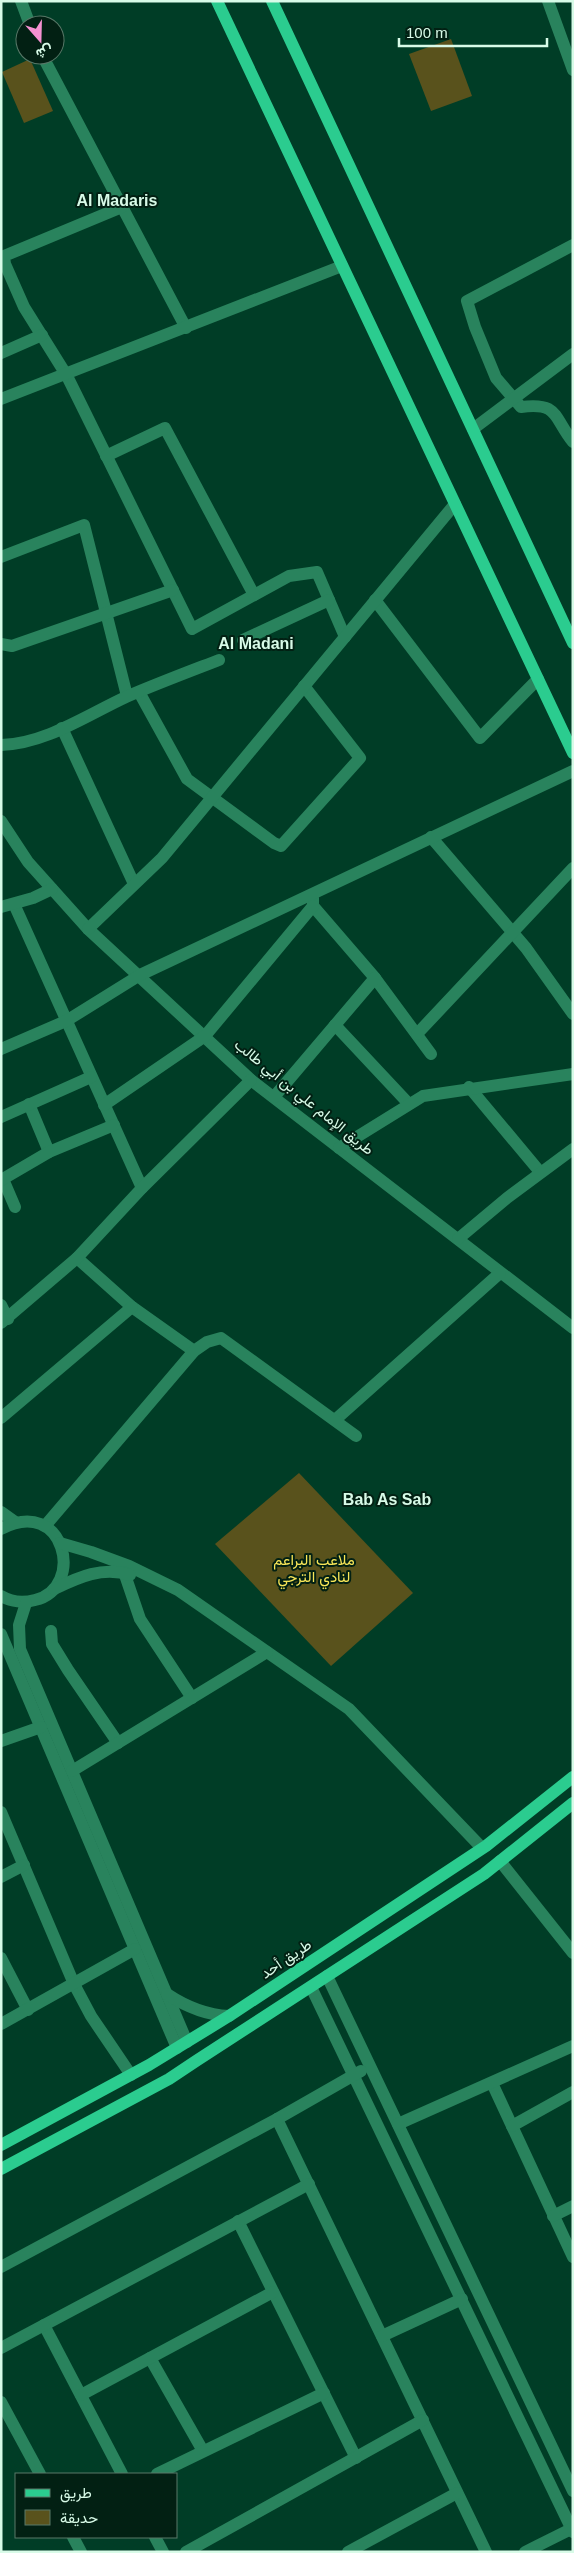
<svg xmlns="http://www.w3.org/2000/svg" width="574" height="2553" font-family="Helvetica,Vazirmatn,sans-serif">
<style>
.green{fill:#59521c}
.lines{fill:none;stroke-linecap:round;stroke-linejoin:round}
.minor{stroke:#29835d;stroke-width:12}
.major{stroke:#2bcc8f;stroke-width:12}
.labels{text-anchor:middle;stroke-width:4;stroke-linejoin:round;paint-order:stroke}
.street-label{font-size:15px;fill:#d8fbe8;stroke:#022013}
.park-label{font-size:15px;fill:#f8e658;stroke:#022013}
.neighbourhood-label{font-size:16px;font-weight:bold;fill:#d8fbe8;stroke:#022013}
</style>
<rect width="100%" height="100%" fill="#003d26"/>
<g class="green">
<path d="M 451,39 L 472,96 L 431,111 L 409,54 Z"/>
<path d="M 30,59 L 53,111 L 24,123 L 2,72 Z"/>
<path d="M 299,1473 L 413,1593 L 331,1666 L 215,1544 Z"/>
</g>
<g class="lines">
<g class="minor">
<path d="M 21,1 L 30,25"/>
<path d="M 548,1 L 573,70"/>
<path d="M 42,55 L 186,328"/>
<path d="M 122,207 L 4,256 L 5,264 L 24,307 L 67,376 L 192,629 L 289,576 L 317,572 L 345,637"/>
<path d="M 573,245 L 467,301 L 475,327 L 496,378 L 521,407 C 559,402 553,417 573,442"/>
<path d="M 1,353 L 42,335"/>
<path d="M 1,399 L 342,266"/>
<path d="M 473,429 L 573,354"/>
<path d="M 106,456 L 165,428 L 254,595"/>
<path d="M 1,557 L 84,525 L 127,696"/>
<path d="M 375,600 L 480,738 L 538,679"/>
<path d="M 243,640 L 329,600"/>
<path d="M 1,644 L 12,646 L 173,590"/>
<path d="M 139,692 L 187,779 L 274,843 L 281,846 L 360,758 L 304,686"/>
<path d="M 62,728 L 134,884"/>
<path d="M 1,745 C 45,744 87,715 126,697 C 156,684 188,672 219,660"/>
<path d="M 1,821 L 28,862 L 88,929 L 251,1080 L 573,1328"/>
<path d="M 431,837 L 526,948 L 573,1014"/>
<path d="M 313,898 L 313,906 L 375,978 L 431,1054"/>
<path d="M 14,904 L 142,1188"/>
<path d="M 1,907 L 33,898 L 52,889"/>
<path d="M 88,929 L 162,858 L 455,504"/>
<path d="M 335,1025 L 409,1104"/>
<path d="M 417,1034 L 573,868"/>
<path d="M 1,1049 L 66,1021 L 140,975 L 573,771"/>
<path d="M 469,1087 L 540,1172"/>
<path d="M 274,1097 L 375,978"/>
<path d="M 29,1104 L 49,1152"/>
<path d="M 104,1105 L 205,1036 L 313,906"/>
<path d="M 1,1117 L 91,1077"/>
<path d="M 339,1148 L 423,1096 L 573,1074"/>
<path d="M 3,1179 L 15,1207"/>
<path d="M 1,1180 L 49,1152 L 114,1125"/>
<path d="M 458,1239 L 507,1198 L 573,1149"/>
<path d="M 77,1258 L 132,1307 L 194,1351"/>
<path d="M 1,1305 L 8,1319"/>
<path d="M 1,1323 L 77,1258 L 142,1188 L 251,1080"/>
<path d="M 1,1418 L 132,1307"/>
<path d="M 335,1420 L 500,1273"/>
<path d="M 1,1512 L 15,1522"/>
<path d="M 45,1526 L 194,1351 L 207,1342 L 221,1338 L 356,1436"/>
<path d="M 1,1529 C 65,1495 86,1588 35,1600 C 24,1603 11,1602 1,1596"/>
<path d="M 60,1543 L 91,1552 L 129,1566 L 178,1590 L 349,1709 L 482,1848"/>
<path d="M 124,1572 L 140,1619 L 192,1698"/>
<path d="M 54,1589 C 79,1577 103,1566 130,1575"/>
<path d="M 26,1603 L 19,1625 L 20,1649 L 187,2042"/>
<path d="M 51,1631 L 52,1644 L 68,1670 L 118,1743"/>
<path d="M 1,1634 L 177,2048"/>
<path d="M 1,1741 L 41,1727"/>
<path d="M 72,1771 L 267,1652"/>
<path d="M 1,1812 L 74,1984 L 91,2016 L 131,2075"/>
<path d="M 500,1861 L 573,1953"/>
<path d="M 1,1877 L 24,1865"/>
<path d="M 1,1958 L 28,2010"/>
<path d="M 327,1976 L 573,2491"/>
<path d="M 311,1987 L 573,2532"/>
<path d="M 167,1994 C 185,2006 206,2015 229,2016"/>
<path d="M 1,2024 L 135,1949"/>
<path d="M 492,2083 L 573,2257"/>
<path d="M 277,2119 L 486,2552"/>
<path d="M 398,2124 L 573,2046"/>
<path d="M 512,2126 L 573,2092"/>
<path d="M 553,2216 L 573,2206"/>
<path d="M 238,2221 L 356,2458"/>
<path d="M 1,2267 L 277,2119 L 361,2071"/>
<path d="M 44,2325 L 122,2474"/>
<path d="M 382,2336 L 462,2299"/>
<path d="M 1,2348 L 309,2184"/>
<path d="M 150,2358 L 203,2451"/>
<path d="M 81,2395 L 273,2292"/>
<path d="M 1,2402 L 40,2474"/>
<path d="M 157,2474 L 324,2393"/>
<path d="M 73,2537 L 81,2552"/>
<path d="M 155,2537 L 163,2552"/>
<path d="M 186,2552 L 423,2420"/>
<path d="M 348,2552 L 457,2493"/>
<path d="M 525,2552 L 573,2528"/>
</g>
<g class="major">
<path d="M 217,1 L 573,753"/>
<path d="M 272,1 L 573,643"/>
<path d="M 1,2145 L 149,2065 L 229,2016 L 486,1846 L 573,1777"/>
<path d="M 1,2169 L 169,2079 L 196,2061 L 484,1874 L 573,1803"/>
</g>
</g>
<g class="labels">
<g class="street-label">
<text transform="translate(304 1097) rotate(39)" y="5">طريق الإمام علي بن أبي طالب</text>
<text transform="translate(286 1959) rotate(-34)" y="5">طريق أحد</text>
</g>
<g class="park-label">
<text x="314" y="1565">ملاعب البراعم<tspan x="314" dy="17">لنادي الترجي</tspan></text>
</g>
<g class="neighbourhood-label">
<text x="117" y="206">Al Madaris</text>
<text x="256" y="649">Al Madani</text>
<text x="387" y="1505">Bab As Sab</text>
</g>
</g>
<rect width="574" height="2553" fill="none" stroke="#d8fbe8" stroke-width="5"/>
<rect x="15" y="2473" width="162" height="65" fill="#022013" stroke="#587868"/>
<rect x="25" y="2489" width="25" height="8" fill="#2bcc8f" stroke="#587868"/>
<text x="60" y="2498" font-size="15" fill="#d8fbe8">طريق</text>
<rect x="25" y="2510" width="25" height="15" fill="#59521c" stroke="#587868"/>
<text x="60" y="2523" font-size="15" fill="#d8fbe8">حديقة</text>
<g transform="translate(40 40) rotate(160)"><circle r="24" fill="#022013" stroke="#587868"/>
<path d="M0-4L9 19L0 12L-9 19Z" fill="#f591d1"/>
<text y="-8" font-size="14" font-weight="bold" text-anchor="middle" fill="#d8fbe8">ش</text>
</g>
<path d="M399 38v8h148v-8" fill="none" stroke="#d8fbe8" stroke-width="2.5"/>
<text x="406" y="38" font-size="15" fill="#d8fbe8" stroke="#022013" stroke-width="4" paint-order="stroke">100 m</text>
</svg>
